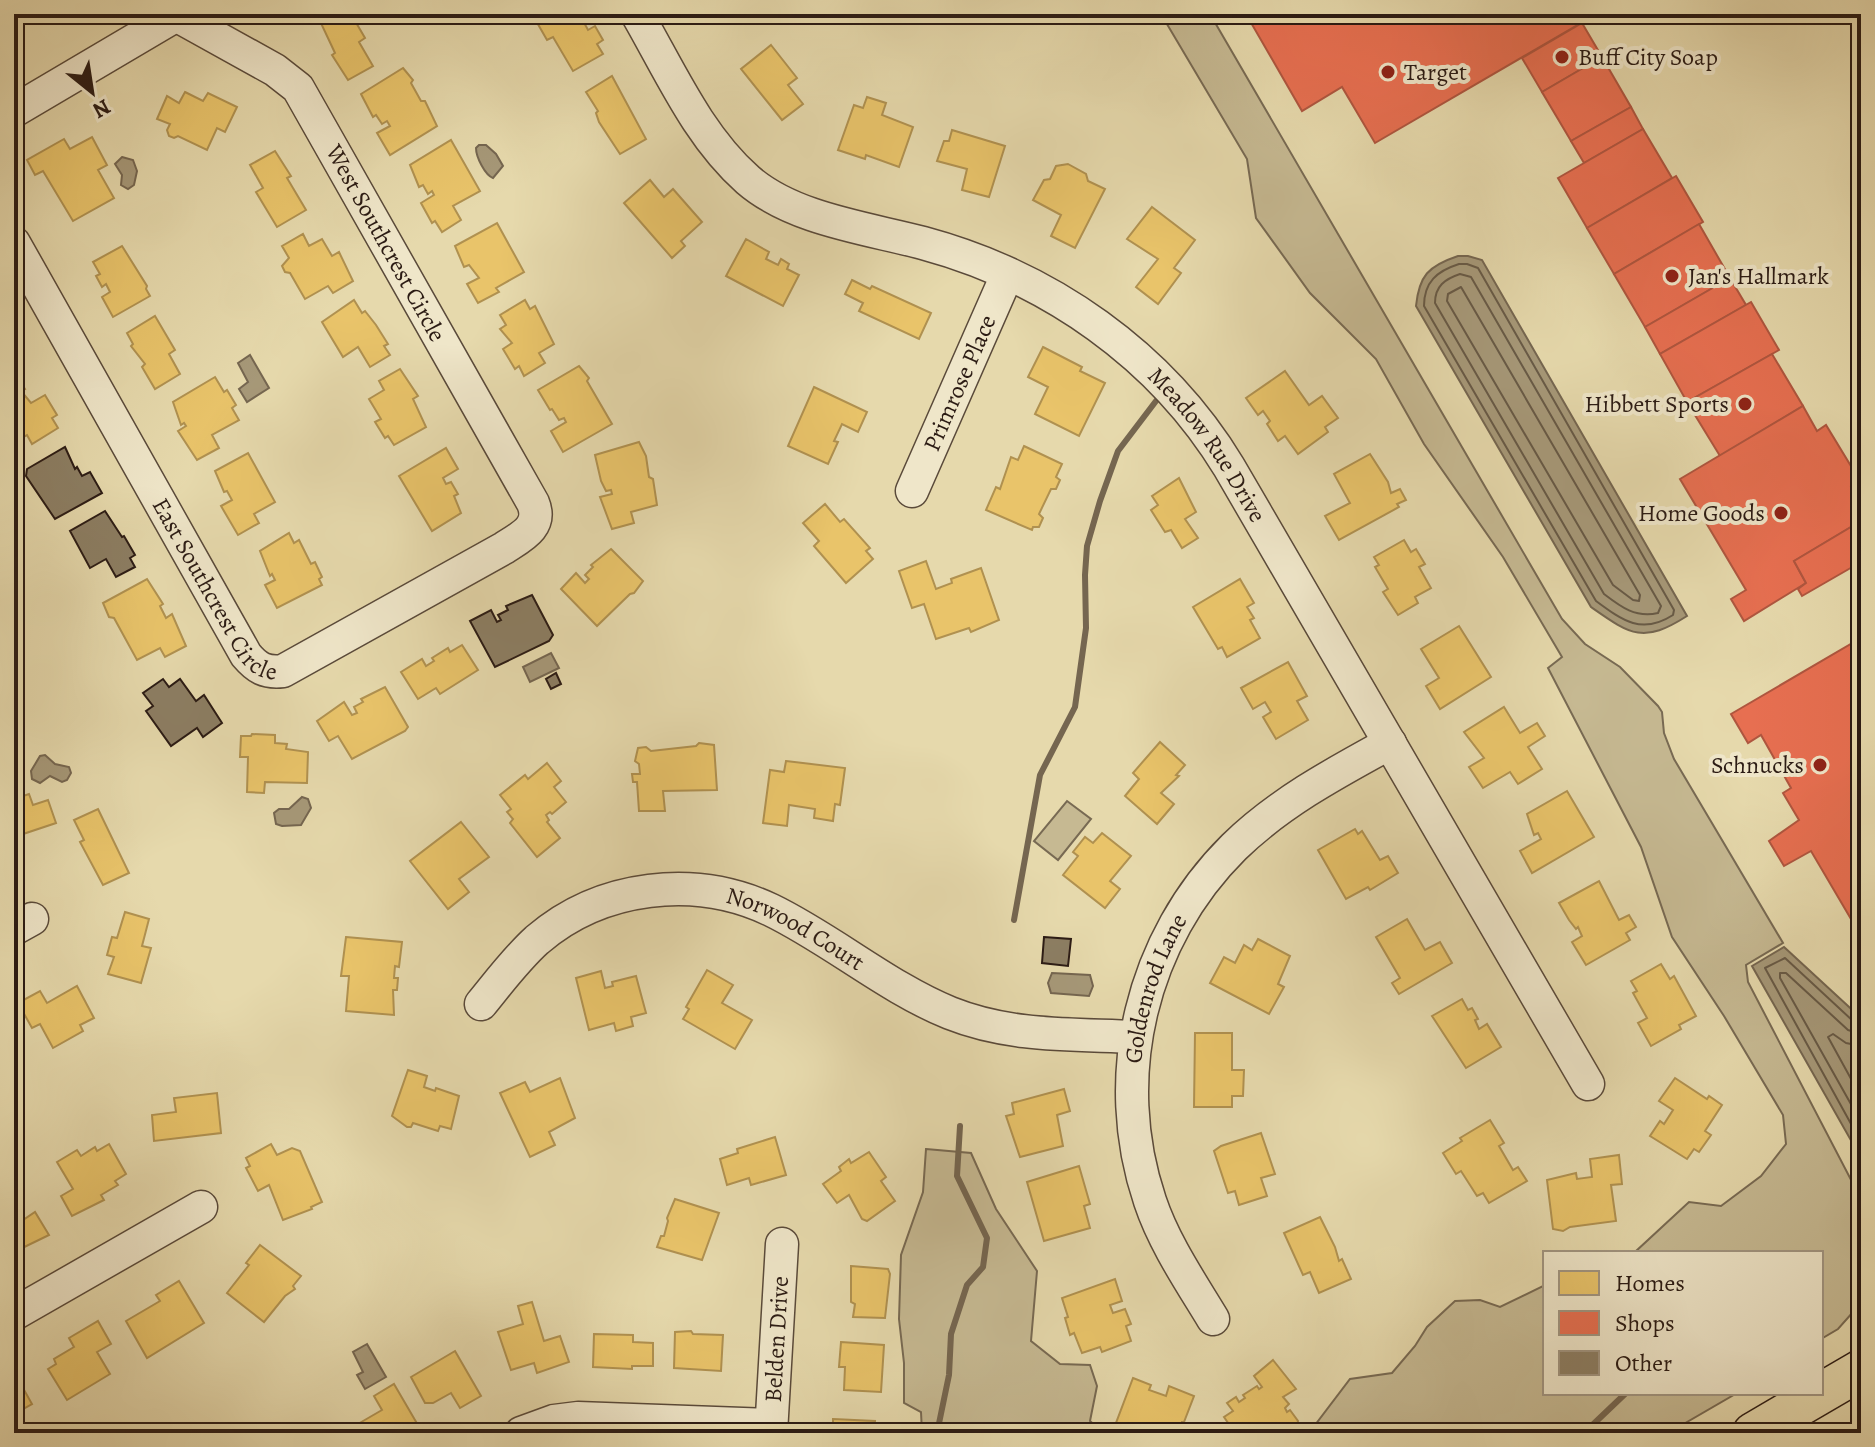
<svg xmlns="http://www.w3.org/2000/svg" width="1875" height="1447" font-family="Alegreya,serif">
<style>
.green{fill:#c6b992;stroke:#786a53;stroke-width:2}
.water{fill:#a69878;stroke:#756650;stroke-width:2}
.homes{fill:#e9c46a;stroke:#b09150;stroke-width:2}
.shops{fill:#e76f51;stroke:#af563f;stroke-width:2}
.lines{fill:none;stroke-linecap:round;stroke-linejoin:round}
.shore{stroke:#685a46;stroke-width:2}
.stream{stroke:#756650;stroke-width:6}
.building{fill:#8c7e63;stroke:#2b1b14;stroke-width:2}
.minor-casing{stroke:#5a4a3a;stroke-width:35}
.major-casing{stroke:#2b1b14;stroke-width:43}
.minor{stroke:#efe6c9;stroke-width:32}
.major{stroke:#e6d9ac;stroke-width:40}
.poi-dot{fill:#8f2418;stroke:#efe6c9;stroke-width:3}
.labels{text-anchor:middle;stroke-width:8;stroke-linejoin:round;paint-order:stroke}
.poi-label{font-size:24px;fill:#2b1b14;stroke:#efe6c9;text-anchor:start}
.street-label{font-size:24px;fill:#2b1b14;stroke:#efe6c9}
</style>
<rect width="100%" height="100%" fill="#e6d9ac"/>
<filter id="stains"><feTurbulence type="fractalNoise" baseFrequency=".0025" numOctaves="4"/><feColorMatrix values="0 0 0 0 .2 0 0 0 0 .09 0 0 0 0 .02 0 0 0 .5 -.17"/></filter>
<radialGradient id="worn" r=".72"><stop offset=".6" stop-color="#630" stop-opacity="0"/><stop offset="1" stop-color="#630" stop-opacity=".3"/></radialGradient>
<g class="green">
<path d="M 1161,14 L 1210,14 L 1562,619 L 1585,644 L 1620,667 L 1658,706 L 1662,712 L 1664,733 L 1674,759 L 1783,943 L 1746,965 L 1748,982 L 1861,1199 L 1861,1303 L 1838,1329 L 1821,1339 L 1821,1253 L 1629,1253 L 1636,1251 L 1689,1202 L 1721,1206 L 1761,1176 L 1786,1144 L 1783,1115 L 1724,1016 L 1672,937 L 1641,847 L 1548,668 L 1562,657 L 1503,557 L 1424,444 L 1376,359 L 1310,293 L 1256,218 L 1247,159 Z"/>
<path d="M 1067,801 L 1091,819 L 1058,860 L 1034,841 Z"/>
<path d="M 926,1149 L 971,1153 L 996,1209 L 1037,1271 L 1031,1341 L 1060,1364 L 1090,1365 L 1097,1386 L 1090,1421 L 1103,1433 L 922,1433 L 921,1412 L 904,1403 L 904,1363 L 899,1319 L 901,1255 L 923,1192 Z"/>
<path d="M 1545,1285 L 1545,1393 L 1737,1393 L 1668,1433 L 1309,1433 L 1350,1379 L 1392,1373 L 1415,1346 L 1427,1327 L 1455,1301 L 1480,1300 L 1500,1307 Z"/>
</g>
<g class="water">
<path d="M 479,145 L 486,145 L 496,154 L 503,166 L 493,178 C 485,175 476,157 476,148 Z"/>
<path d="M 122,157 L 133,160 L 137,171 L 134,185 L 128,189 L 121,185 L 122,175 L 115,164 Z"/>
<path d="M 1458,256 L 1468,256 L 1482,260 L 1687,616 C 1643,644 1631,635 1591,607 L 1416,306 C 1419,276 1428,266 1458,256 Z"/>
<path d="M 250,355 L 269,388 L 247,402 L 239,389 L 248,382 L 238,363 Z"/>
<path d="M 551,653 L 559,668 L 530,682 L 523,667 Z"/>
<path d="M 45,755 L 55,764 L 69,767 L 71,773 L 67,780 L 62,782 L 50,776 L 40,783 L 32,779 L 31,771 L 40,756 Z"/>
<path d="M 302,797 L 308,799 L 311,808 L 301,825 L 282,826 L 276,824 L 274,813 L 279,809 L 289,809 Z"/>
<path d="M 1784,947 L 1861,1018 L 1861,1158 L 1752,966 Z"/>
<path d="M 1052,973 L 1090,975 L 1093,986 L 1089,996 L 1051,993 L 1048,983 Z"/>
<path d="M 367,1344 L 386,1377 L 365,1389 L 357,1375 L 363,1372 L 353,1352 Z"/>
</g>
<g class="homes">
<path d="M 328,14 L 351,14 L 365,38 L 359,42 L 373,66 L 348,80 L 332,55 L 335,53 L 319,19 Z"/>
<path d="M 543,14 L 572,14 L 577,22 L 582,19 L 588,30 L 595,26 L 603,40 L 597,44 L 603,54 L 573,71 L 553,37 L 547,40 L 535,19 Z"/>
<path d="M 771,45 L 797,78 L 788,85 L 803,104 L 782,120 L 741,69 Z"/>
<path d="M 403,68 L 413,80 L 411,83 L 421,101 L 425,101 L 437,126 L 390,155 L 377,133 L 390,126 L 387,121 L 382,124 L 376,115 L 373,117 L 361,94 Z"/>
<path d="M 612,76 L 646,139 L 620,154 L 599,122 L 596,113 L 598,111 L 586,92 Z"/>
<path d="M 185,92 L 203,101 L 208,93 L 237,107 L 225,132 L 217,128 L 207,150 L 178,136 L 174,138 L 169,136 L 167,130 L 170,124 L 157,119 L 167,96 L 179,103 Z"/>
<path d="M 867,97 L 886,103 L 882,115 L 913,127 L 899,167 L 866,155 L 865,159 L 838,150 L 854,105 L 863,108 Z"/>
<path d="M 952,130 L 1005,146 L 989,197 L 962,190 L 967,169 L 937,161 L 944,141 L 949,141 Z"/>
<path d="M 92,137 L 107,165 L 98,170 L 114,198 L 73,221 L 43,171 L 35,175 L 27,160 L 64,139 L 70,149 Z"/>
<path d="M 451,140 L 480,191 L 453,206 L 461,220 L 442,232 L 435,221 L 432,223 L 421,203 L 434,195 L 432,191 L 428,194 L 423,185 L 419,187 L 410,165 Z"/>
<path d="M 275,151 L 291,176 L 287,178 L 306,210 L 277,227 L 256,192 L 263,188 L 250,165 Z"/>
<path d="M 1068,164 L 1086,174 L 1088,181 L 1105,189 L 1075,248 L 1051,236 L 1061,215 L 1033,200 L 1044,180 L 1050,179 L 1056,166 Z"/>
<path d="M 650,180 L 664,197 L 673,189 L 702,222 L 681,241 L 685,246 L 672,258 L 624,203 Z"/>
<path d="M 1152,207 L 1195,240 L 1174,268 L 1181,273 L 1158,304 L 1136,287 L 1158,259 L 1127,239 Z"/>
<path d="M 497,223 L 524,272 L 496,288 L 499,292 L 478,303 L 467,284 L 479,278 L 469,265 L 464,267 L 455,246 Z"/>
<path d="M 303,234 L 309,246 L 322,239 L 332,256 L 339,252 L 353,281 L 333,293 L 328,286 L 305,299 L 290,273 L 285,272 L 282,266 L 289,258 L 282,246 Z"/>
<path d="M 746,239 L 769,252 L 766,259 L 778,265 L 781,259 L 789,264 L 787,269 L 799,275 L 783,306 L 726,276 Z"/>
<path d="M 122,246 L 147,286 L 146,289 L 150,296 L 113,317 L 102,297 L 110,292 L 106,284 L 102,287 L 96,276 L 100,274 L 93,262 Z"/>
<path d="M 852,280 L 870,289 L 872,286 L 931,313 L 919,339 L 859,311 L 863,303 L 845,294 Z"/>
<path d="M 354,300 L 362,313 L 365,311 L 376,325 L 388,344 L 384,346 L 390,355 L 370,367 L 358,347 L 343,357 L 322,322 Z"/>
<path d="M 525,300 L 530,309 L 535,306 L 554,344 L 539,353 L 545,363 L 524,376 L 519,366 L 515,369 L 503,349 L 512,343 L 500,329 L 506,325 L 500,315 Z"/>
<path d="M 155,316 L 175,350 L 169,354 L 180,374 L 155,389 L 142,367 L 145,364 L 131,346 L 133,344 L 127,333 Z"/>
<path d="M 1043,347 L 1082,367 L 1080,371 L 1105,383 L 1079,436 L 1035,414 L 1048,387 L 1028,377 Z"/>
<path d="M 579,366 L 589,378 L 587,381 L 612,424 L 563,452 L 551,431 L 566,422 L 564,418 L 559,420 L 552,409 L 550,410 L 538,390 Z"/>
<path d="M 400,369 L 418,396 L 413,399 L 426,427 L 394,445 L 388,436 L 385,438 L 375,422 L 381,419 L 369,399 L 384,390 L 379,381 Z"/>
<path d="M 1285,371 L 1309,405 L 1322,396 L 1338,418 L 1325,427 L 1328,432 L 1298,454 L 1285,436 L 1278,441 L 1267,424 L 1270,421 L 1263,411 L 1258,415 L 1246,398 Z"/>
<path d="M 16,374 L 25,389 L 21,391 L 31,403 L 45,395 L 57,415 L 52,418 L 58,428 L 32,444 L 27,435 L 14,442 Z"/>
<path d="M 215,377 L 224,392 L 227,390 L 236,405 L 232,408 L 239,420 L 212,435 L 219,448 L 197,460 L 178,431 L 186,426 L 184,423 L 181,425 L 173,402 Z"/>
<path d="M 814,387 L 867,412 L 858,432 L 842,424 L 834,441 L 838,442 L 828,464 L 788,446 Z"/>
<path d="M 639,442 L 646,456 L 649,477 L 653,479 L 657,505 L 631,512 L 634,523 L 612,529 L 600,497 L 612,494 L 611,490 L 606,491 L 601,481 L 595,455 Z"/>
<path d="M 1024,446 L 1062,464 L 1056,477 L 1060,480 L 1056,489 L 1051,489 L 1039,514 L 1043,518 L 1039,527 L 1033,527 L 1032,530 L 986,510 L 996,487 L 1000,489 L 1011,457 L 1018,460 Z"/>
<path d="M 446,448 L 458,469 L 443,478 L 446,484 L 451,482 L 458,494 L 454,496 L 461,513 L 432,531 L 399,476 Z"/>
<path d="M 248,453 L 275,502 L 254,514 L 259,523 L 238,535 L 221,506 L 232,500 L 227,491 L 224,492 L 215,471 Z"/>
<path d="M 1370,454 L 1388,482 L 1391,493 L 1400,489 L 1406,500 L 1397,504 L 1399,507 L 1339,540 L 1325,516 L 1350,503 L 1334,474 Z"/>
<path d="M 1179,478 L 1196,512 L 1185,519 L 1198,538 L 1182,548 L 1171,530 L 1165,532 L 1151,510 L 1158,505 L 1152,496 Z"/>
<path d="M 825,504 L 840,522 L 844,519 L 870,548 L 866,551 L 873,559 L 846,583 L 814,546 L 819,541 L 803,523 Z"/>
<path d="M 289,533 L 294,543 L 299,540 L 311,564 L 315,562 L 322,577 L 319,579 L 322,585 L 277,608 L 265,585 L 275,580 L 272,574 L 270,576 L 260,551 Z"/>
<path d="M 1404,540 L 1411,552 L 1416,549 L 1425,564 L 1419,567 L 1431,588 L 1415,597 L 1418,603 L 1398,615 L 1383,592 L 1388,589 L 1375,567 L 1379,565 L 1374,557 Z"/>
<path d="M 611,549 L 643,581 L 634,593 L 630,594 L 597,626 L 561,589 L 576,573 L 585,583 L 589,579 L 585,575 L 593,567 L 591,565 Z"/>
<path d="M 926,561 L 936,589 L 952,583 L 951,579 L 981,568 L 999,620 L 971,632 L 969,628 L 936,639 L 924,604 L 912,608 L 899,571 Z"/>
<path d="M 147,579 L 163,604 L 160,606 L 166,618 L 172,614 L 186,646 L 165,657 L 160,648 L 137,660 L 114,618 L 109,617 L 103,603 Z"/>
<path d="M 1240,579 L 1254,603 L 1247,607 L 1254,618 L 1250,620 L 1260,638 L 1227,657 L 1222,647 L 1218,649 L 1193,607 Z"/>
<path d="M 1459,626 L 1491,677 L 1440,709 L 1426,686 L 1439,678 L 1421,649 Z"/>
<path d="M 462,645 L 478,670 L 440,694 L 436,688 L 418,699 L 401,672 L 422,659 L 426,666 L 434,661 L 432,658 L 448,648 L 450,652 Z"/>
<path d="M 1288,662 L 1307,696 L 1297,701 L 1308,720 L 1276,739 L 1263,717 L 1271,712 L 1265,702 L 1253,709 L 1241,688 Z"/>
<path d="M 385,687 L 408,727 L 405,731 L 352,759 L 338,736 L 329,741 L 317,721 L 344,702 L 352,715 L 357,713 L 354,707 L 363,702 L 361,699 Z"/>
<path d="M 1504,707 L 1520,733 L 1537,723 L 1545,736 L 1528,747 L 1542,769 L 1518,784 L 1510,772 L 1483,788 L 1469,767 L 1484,758 L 1464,732 Z"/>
<path d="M 252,734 L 275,735 L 275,743 L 287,744 L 286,749 L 308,752 L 307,783 L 265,782 L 264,793 L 247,792 L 248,757 L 240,757 L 241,736 L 251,736 Z"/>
<path d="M 1160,742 L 1185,765 L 1176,775 L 1179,776 L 1161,793 L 1174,804 L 1157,824 L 1125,796 L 1139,779 L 1133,773 Z"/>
<path d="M 699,743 L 714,745 L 717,790 L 663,791 L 665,811 L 639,811 L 637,782 L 633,782 L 632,774 L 640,774 L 639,764 L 635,761 L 638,748 L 646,747 L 651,751 L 696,746 Z"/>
<path d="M 786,761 L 845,768 L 840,805 L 835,804 L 833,821 L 814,818 L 815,809 L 789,805 L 787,826 L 763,823 L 770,770 L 784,772 Z"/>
<path d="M 547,763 L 561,781 L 554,787 L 566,802 L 552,814 L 550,812 L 546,815 L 549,820 L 547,822 L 560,838 L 537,857 L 510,823 L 513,819 L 507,812 L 511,809 L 500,795 L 525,775 L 528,779 Z"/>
<path d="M 1567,791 L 1594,837 L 1532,873 L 1520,851 L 1541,839 L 1538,833 L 1534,835 L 1527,814 Z"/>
<path d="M 29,794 L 33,805 L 48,800 L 56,823 L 14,837 L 14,799 Z"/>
<path d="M 98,809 L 129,873 L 103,885 L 80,842 L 84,840 L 74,820 Z"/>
<path d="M 461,822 L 489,857 L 459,879 L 469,892 L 448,909 L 410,861 Z"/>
<path d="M 1355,829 L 1358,834 L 1362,831 L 1380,860 L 1388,856 L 1398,873 L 1370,890 L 1368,887 L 1346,899 L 1318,850 Z"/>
<path d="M 1102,833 L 1131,856 L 1110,881 L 1120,889 L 1105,908 L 1063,875 L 1078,856 L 1073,852 L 1085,837 L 1093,843 Z"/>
<path d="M 1599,881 L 1619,920 L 1629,915 L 1636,927 L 1626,933 L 1630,940 L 1586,965 L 1572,942 L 1582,936 L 1578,927 L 1576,929 L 1569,920 L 1559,903 Z"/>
<path d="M 125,912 L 149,919 L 142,946 L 151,948 L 141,983 L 108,974 L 114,957 L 107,955 L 112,937 L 117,938 Z"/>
<path d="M 1407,919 L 1425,950 L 1440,942 L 1452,963 L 1399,994 L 1392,983 L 1400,978 L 1376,937 Z"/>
<path d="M 346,937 L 402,942 L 399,967 L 395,966 L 394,978 L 398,978 L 397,990 L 393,990 L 394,1015 L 346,1011 L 349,976 L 341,976 Z"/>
<path d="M 1258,939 L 1290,956 L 1278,984 L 1284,987 L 1269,1014 L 1210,983 L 1224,957 L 1235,963 L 1244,945 L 1252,950 Z"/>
<path d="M 1661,964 L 1670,979 L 1674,976 L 1696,1016 L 1679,1025 L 1681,1029 L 1651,1046 L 1638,1023 L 1647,1018 L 1633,993 L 1637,991 L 1631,981 Z"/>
<path d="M 707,970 L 733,985 L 722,1003 L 752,1020 L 735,1049 L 683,1019 L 689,1009 L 686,1007 Z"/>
<path d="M 601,971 L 605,988 L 613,986 L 612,982 L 636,976 L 646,1013 L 631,1017 L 633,1026 L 616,1031 L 614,1023 L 589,1030 L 576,978 Z"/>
<path d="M 77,986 L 94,1018 L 80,1025 L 83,1031 L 53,1048 L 40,1024 L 32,1028 L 18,1003 L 40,991 L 47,1003 Z"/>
<path d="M 1462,999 L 1468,1010 L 1472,1008 L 1478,1019 L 1475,1020 L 1479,1029 L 1487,1024 L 1501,1047 L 1466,1068 L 1432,1016 Z"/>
<path d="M 1195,1033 L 1232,1033 L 1232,1070 L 1244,1070 L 1243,1096 L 1232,1096 L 1232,1107 L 1194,1107 Z"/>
<path d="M 408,1070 L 427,1076 L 424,1087 L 435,1091 L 436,1088 L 459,1096 L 451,1129 L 440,1126 L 438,1131 L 413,1123 L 411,1127 L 407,1127 L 392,1116 Z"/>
<path d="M 560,1078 L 575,1118 L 549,1132 L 555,1145 L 530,1157 L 500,1093 L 525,1082 L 530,1092 Z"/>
<path d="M 1675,1078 L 1707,1099 L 1709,1096 L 1722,1105 L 1705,1131 L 1711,1135 L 1699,1152 L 1694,1149 L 1687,1159 L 1650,1136 L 1660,1121 L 1664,1124 L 1673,1110 L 1659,1101 Z"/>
<path d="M 1064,1089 L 1070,1111 L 1057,1115 L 1063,1146 L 1020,1157 L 1006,1116 L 1014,1114 L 1012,1103 Z"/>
<path d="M 217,1093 L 221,1133 L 154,1141 L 152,1115 L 176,1112 L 174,1098 Z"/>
<path d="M 1490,1120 L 1504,1143 L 1499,1146 L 1513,1170 L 1518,1167 L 1527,1181 L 1489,1203 L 1483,1193 L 1477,1196 L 1461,1171 L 1456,1174 L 1443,1153 L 1462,1141 L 1460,1138 Z"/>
<path d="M 1261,1133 L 1275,1174 L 1261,1178 L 1267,1196 L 1239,1205 L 1235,1191 L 1228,1193 L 1214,1151 L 1221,1146 Z"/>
<path d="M 775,1137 L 786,1175 L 751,1185 L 749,1178 L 727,1185 L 720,1159 L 738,1153 L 737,1149 Z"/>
<path d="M 109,1144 L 126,1174 L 115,1181 L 118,1185 L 101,1195 L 104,1200 L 72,1216 L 61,1196 L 73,1189 L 57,1162 L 77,1150 L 81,1156 L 95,1147 L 97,1151 Z"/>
<path d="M 271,1144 L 277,1155 L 292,1148 L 300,1151 L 322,1202 L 311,1207 L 312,1209 L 283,1220 L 269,1185 L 258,1191 L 246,1168 L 250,1166 L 246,1158 Z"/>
<path d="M 869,1152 L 886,1177 L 881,1181 L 895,1201 L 867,1221 L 862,1219 L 849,1195 L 837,1203 L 823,1184 L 841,1171 L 839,1167 L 849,1159 L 851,1163 Z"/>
<path d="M 1619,1155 L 1622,1184 L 1611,1185 L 1616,1221 L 1570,1227 L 1563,1231 L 1553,1229 L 1547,1180 L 1576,1173 L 1577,1179 L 1592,1177 L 1590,1159 Z"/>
<path d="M 1079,1166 L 1090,1204 L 1084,1206 L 1090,1228 L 1044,1241 L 1027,1182 Z"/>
<path d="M 675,1199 L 719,1213 L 702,1260 L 657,1247 L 661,1236 L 664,1236 L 668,1221 L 667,1218 Z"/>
<path d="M 16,1207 L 23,1220 L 35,1212 L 49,1235 L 14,1252 Z"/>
<path d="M 1320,1217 L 1335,1247 L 1339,1261 L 1342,1259 L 1351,1279 L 1319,1293 L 1310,1272 L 1303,1275 L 1284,1233 Z"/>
<path d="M 260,1245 L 301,1276 L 293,1286 L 295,1289 L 285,1296 L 264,1322 L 227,1293 L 249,1265 L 246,1263 Z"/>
<path d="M 851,1266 L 888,1269 L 890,1274 L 885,1318 L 853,1317 L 855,1304 L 851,1302 Z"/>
<path d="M 1115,1279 L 1122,1301 L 1110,1305 L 1113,1313 L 1125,1309 L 1131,1324 L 1126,1326 L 1131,1341 L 1102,1352 L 1100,1347 L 1082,1353 L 1074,1333 L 1070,1335 L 1065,1318 L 1068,1317 L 1062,1298 Z"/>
<path d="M 179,1281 L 204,1323 L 147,1358 L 126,1321 L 160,1301 L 156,1295 Z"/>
<path d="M 532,1302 L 544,1341 L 560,1336 L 569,1362 L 537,1373 L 534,1363 L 511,1370 L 498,1332 L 523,1324 L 518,1306 Z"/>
<path d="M 98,1321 L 111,1344 L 97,1352 L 110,1374 L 67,1400 L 48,1369 L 56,1364 L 54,1359 L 74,1347 L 69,1338 Z"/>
<path d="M 691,1331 L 693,1334 L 723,1335 L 721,1371 L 674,1368 L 675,1332 Z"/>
<path d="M 594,1334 L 633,1335 L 633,1342 L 653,1343 L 653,1366 L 632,1366 L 632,1369 L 593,1367 Z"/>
<path d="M 841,1342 L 884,1345 L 881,1392 L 844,1390 L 845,1367 L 839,1367 Z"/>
<path d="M 455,1351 L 481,1396 L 460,1408 L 451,1393 L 433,1403 L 425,1403 L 411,1377 Z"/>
<path d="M 1273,1360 L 1296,1389 L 1283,1397 L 1289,1404 L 1285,1408 L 1287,1412 L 1290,1410 L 1298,1421 L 1296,1430 L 1292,1433 L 1235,1433 L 1224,1417 L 1233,1411 L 1227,1403 L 1236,1397 L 1239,1402 L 1245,1398 L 1243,1395 L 1257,1386 L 1259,1389 L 1262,1387 L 1254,1376 Z"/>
<path d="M 14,1372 L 32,1404 L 14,1414 Z"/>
<path d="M 1133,1378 L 1151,1385 L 1149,1390 L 1166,1396 L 1169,1386 L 1194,1396 L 1184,1422 L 1182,1422 L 1182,1433 L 1167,1433 L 1161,1428 L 1159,1433 L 1144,1433 L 1116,1423 Z"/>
<path d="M 394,1384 L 422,1432 L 354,1433 L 351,1428 L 382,1410 L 374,1396 Z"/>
<path d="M 833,1419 L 875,1421 L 874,1433 L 833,1433 Z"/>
</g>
<g class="shops">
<path d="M 1246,14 L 1582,14 L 1586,20 L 1375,143 L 1342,87 L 1302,111 Z"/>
<path d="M 1582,23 L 1602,57 L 1542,92 L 1522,58 Z"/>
<path d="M 1602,57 L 1631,107 L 1571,141 L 1542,92 Z"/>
<path d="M 1631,107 L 1643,129 L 1584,163 L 1571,141 Z"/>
<path d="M 1643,129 L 1672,178 L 1587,228 L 1558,178 Z"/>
<path d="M 1676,176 L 1703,222 L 1614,274 L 1587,228 Z"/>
<path d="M 1699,224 L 1730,278 L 1645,327 L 1614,274 Z"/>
<path d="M 1730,278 L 1746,305 L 1660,354 L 1645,327 Z"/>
<path d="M 1751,302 L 1779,350 L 1687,402 L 1660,354 Z"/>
<path d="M 1772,354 L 1803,406 L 1720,456 L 1687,402 Z"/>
<path d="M 1803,406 L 1817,431 L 1826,425 L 1860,481 L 1851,487 L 1861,505 L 1861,521 L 1794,561 L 1806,583 L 1744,621 L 1731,599 L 1746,590 L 1680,479 Z"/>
<path d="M 1861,521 L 1861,562 L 1802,596 L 1798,589 L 1806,583 L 1794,561 Z"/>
<path d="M 1861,638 L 1861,936 L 1811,851 L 1784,866 L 1769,841 L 1799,820 L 1783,793 L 1791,788 L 1761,735 L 1748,743 L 1731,714 Z"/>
</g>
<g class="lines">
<g class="shore">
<path d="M 1459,264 L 1467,264 L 1478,268 L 1674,610 L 1673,615 C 1642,635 1623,621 1596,601 L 1424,306 C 1424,282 1437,271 1459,264 Z"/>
<path d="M 1460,274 L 1471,277 L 1661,606 L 1658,613 C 1635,618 1621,607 1604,594 L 1435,303 C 1435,286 1445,279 1460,274 Z"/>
<path d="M 1461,287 L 1640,595 L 1639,601 L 1633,600 L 1613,585 L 1447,301 L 1448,294 Z"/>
<path d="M 1861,1023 L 1853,1021 L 1785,958 L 1765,968 L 1861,1142"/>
<path d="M 1861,1034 L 1848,1030 L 1786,973 L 1780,973 L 1780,978 L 1861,1122"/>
<path d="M 1861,1046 L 1846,1043 L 1833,1034 L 1828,1037 L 1861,1097"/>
</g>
<g class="stream">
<path d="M 1014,920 L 1040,775 L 1075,707 L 1086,628 L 1085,575 L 1087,546 L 1100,501 L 1118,451 L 1156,401"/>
<path d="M 937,1433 L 949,1375 L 951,1334 L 967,1285 L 983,1267 L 987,1238 L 957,1176 L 960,1126"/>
<path d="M 1584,1433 L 1626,1393"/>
</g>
</g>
<g class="building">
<path d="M 65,447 L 75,469 L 77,467 L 82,476 L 90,472 L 102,493 L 55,519 L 26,476 L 27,469 Z"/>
<path d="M 105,511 L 122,537 L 124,536 L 135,555 L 130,558 L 135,567 L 116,577 L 106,559 L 90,568 L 70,531 Z"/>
<path d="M 532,595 L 553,635 L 549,641 L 495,667 L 470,621 L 491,610 L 497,622 L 501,620 L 498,615 L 508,610 L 506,606 Z"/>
<path d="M 556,673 L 561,684 L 551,689 L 546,679 Z"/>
<path d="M 163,679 L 169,687 L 180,679 L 196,701 L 204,695 L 222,723 L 203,737 L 197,728 L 171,746 L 146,711 L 153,706 L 143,693 Z"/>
<path d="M 1044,937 L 1071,939 L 1068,966 L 1042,963 Z"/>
</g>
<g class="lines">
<defs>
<g id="minor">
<path id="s1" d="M 637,14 C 670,71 698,136 748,180 C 793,219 866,228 923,243 C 1049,277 1161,355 1229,467 L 1588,1084"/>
<path d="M 14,111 L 175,16"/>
<path id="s2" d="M 14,243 L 246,655 C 257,668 265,673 283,671 L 504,548 C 521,537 543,527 533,503 L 298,88 L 275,70 L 174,14"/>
<path id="s3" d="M 912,491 L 1007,275"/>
<path d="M 14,929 L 32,919"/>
<path id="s4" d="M 481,1004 C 499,982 516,959 537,940 C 601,885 695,874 771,910 C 831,939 888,988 950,1013 C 1010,1037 1071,1034 1135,1037"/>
<path d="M 14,1314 L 201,1207"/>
<path id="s5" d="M 1213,1319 C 1190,1281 1164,1243 1150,1201 C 1108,1077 1141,939 1234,847 C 1279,803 1335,773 1390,743"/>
<path d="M 521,1433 L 554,1421 L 578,1418 L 771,1425"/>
<path id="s6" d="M 771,1433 L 782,1244"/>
</g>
<path id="major" d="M 1753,1433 L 1861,1370"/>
</defs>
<use href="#minor" class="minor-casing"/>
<use href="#major" class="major-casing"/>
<use href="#minor" class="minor"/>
<use href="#major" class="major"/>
</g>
<g class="poi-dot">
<circle cx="1562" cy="57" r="8"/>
<circle cx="1388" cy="72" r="8"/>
<circle cx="1672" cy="276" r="8"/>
<circle cx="1745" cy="404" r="8"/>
<circle cx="1781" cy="513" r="8"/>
<circle cx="1820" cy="765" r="8"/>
</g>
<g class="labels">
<g class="poi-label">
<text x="1578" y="65">Buff City Soap</text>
<text x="1404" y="80">Target</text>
<text x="1688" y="284">Jan's Hallmark</text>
<text x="1729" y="412" text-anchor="end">Hibbett Sports</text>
<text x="1765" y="521" text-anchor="end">Home Goods</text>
<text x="1804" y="773" text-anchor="end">Schnucks</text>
</g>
<g class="street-label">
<text transform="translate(386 243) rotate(61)" y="8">West Southcrest Circle</text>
<text dy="8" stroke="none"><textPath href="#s3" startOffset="118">Primrose Place</textPath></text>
<text dy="8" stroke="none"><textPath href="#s1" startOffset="746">Meadow Rue Drive</textPath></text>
<text dy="8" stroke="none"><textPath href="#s2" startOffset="402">East Southcrest Circle</textPath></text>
<text dy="8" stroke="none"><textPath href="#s4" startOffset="364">Norwood Court</textPath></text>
<text dy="8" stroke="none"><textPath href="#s5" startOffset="352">Goldenrod Lane</textPath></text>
<text dy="8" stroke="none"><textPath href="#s6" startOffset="94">Belden Drive</textPath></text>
</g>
</g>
<rect width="1875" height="1447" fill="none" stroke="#e6d9ac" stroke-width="48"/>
<rect x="16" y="16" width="1843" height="1415" fill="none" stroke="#2b1b14" stroke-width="4"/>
<rect x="24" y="24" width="1827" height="1399" fill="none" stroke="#2b1b14" stroke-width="2"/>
<rect x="1543" y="1251" width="280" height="144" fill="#efe6c9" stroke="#a19581" stroke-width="2"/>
<rect x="1559" y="1271" width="40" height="24" fill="#e9c46a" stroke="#a19581" stroke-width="2"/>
<text x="1615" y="1291" font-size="24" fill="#2b1b14">Homes</text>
<rect x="1559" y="1311" width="40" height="24" fill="#e76f51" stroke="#a19581" stroke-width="2"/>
<text x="1615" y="1331" font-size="24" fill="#2b1b14">Shops</text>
<rect x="1559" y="1351" width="40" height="24" fill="#8c7e63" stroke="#a19581" stroke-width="2"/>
<text x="1615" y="1371" font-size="24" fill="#2b1b14">Other</text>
<g transform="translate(92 92) rotate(150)" stroke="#efe6c9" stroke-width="6" paint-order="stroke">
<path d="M0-6L14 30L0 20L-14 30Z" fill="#2b1b14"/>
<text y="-12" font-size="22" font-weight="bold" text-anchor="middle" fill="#2b1b14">N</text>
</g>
<rect width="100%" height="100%" filter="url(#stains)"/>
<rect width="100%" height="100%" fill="url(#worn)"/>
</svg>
